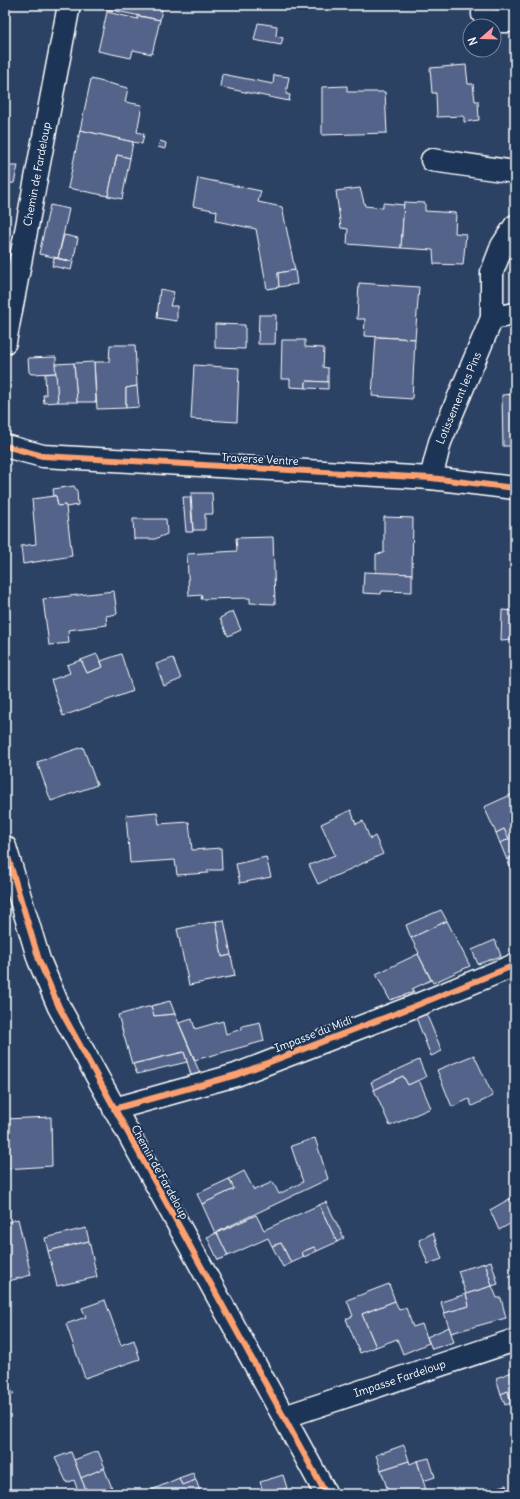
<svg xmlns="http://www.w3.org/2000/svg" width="520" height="1499" font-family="Delius,sans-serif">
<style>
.building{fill:#536389;stroke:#fff}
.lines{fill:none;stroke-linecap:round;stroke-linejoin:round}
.minor-casing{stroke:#fff;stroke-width:25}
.minor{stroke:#1d3557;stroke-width:22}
.cycleway-casing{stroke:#1d3557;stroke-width:8}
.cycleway{stroke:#fca06f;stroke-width:6}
.labels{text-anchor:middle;stroke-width:4;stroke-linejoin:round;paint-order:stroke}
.street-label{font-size:11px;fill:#fff;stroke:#1d3557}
</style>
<rect width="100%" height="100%" fill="#2c4265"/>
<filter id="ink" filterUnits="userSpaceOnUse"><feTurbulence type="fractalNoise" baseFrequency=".025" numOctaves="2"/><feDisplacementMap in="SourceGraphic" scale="8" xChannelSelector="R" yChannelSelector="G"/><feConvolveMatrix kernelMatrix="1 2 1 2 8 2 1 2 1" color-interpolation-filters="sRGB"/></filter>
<g filter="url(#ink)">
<g class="building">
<path d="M 107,5 L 148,5 L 162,8 L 160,20 L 106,9 Z"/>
<path d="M 107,12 L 138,19 L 138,16 L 160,20 L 152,54 L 133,50 L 131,58 L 98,51 Z"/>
<path d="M 258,23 L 277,26 L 276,36 L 283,38 L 281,45 L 254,40 Z"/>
<path d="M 466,65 L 468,84 L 473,84 L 475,101 L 478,101 L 479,120 L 464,122 L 464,116 L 437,117 L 436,93 L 432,93 L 430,68 Z"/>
<path d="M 222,74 L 273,84 L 274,75 L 289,77 L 286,94 L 290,95 L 289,101 L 220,87 Z"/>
<path d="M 91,79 L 128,88 L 125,102 L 142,105 L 137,132 L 144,134 L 142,144 L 80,130 Z"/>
<path d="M 347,86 L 347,92 L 385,92 L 387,133 L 322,135 L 322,87 Z"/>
<path d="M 80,130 L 133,142 L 130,158 L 117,155 L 108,196 L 68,188 Z"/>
<path d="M 160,141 L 166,143 L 165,149 L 158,147 Z"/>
<path d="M 117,155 L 130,158 L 122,199 L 108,196 Z"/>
<path d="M 5,166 L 18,166 L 14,183 L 5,184 Z"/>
<path d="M 198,178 L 261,191 L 258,202 L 282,207 L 295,270 L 278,273 L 279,287 L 267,289 L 256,229 L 216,221 L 217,211 L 193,206 Z"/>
<path d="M 360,188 L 365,206 L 383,208 L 383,203 L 404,205 L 401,248 L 347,244 L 348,229 L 341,228 L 336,191 Z"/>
<path d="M 404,202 L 425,203 L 425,211 L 456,213 L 455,233 L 466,234 L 463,265 L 434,264 L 433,250 L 401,248 Z"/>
<path d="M 50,205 L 69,209 L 58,258 L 39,254 Z"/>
<path d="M 64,235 L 78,238 L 73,262 L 58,258 Z"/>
<path d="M 54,258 L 73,262 L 71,270 L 52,266 Z"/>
<path d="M 295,270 L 297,284 L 279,287 L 278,273 Z"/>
<path d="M 359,283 L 419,287 L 415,339 L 364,336 L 365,319 L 357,319 Z"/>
<path d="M 160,289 L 174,292 L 170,306 L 177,306 L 177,321 L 157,318 Z"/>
<path d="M 259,315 L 276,315 L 275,344 L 258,344 Z"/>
<path d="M 215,324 L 245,325 L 245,349 L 215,348 Z"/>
<path d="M 376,337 L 415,339 L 412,399 L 372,396 Z"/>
<path d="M 282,340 L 305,340 L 305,347 L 324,348 L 323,367 L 328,368 L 328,382 L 306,381 L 306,388 L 290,387 L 290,379 L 281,379 Z"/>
<path d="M 110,345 L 135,345 L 137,386 L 126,388 L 126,408 L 97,409 L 94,362 L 109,362 Z"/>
<path d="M 56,357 L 56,373 L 31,374 L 29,372 L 28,358 Z"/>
<path d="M 94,362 L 96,402 L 77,402 L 74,363 Z"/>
<path d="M 74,363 L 77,402 L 58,402 L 55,364 Z"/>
<path d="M 194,365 L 239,368 L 237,422 L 191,419 Z"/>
<path d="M 56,373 L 58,402 L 44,403 L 43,395 L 46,395 L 45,374 Z"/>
<path d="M 306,381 L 328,382 L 328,389 L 306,388 Z"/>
<path d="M 137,386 L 139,407 L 126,408 L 126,388 Z"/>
<path d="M 515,394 L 515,446 L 503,446 L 502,395 Z"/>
<path d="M 74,486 L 77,491 L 78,505 L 66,507 L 65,505 L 58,506 L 56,496 L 54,496 L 53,489 Z"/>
<path d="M 191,493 L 212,493 L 213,514 L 205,514 L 205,530 L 193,530 Z"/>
<path d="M 54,496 L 56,496 L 58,506 L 65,505 L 66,507 L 72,556 L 23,564 L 21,546 L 36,544 L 32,499 Z"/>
<path d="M 183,497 L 190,497 L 193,532 L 186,532 Z"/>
<path d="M 384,517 L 413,518 L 412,574 L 376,573 L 376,554 L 384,553 Z"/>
<path d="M 133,519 L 166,519 L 167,534 L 155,539 L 134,539 Z"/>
<path d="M 273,537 L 275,604 L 250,603 L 250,598 L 201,599 L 202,595 L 189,596 L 187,554 L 237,551 L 236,538 Z"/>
<path d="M 364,572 L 412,574 L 412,592 L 382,591 L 381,594 L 363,593 Z"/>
<path d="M 114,591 L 117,614 L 106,616 L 107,625 L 68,630 L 69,643 L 49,645 L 43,599 Z"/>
<path d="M 502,610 L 515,611 L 515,636 L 514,640 L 501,641 Z"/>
<path d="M 233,611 L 241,630 L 228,636 L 220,618 Z"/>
<path d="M 97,654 L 103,667 L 87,673 L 81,660 Z"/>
<path d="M 121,654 L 133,691 L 63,716 L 51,680 L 70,673 L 67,665 L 81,660 L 87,673 L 103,667 L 101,661 Z"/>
<path d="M 173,658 L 181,679 L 164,686 L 156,664 Z"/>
<path d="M 83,747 L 97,785 L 51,801 L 37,762 Z"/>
<path d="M 515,793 L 515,856 L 507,860 L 500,843 L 509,839 L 504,829 L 496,833 L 484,807 Z"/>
<path d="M 351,810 L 356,824 L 363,821 L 370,839 L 375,836 L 383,854 L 318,884 L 309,865 L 335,855 L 321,824 Z"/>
<path d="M 157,812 L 159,824 L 189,822 L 192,850 L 221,848 L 222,870 L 208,870 L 208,873 L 177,875 L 175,860 L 130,863 L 126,815 Z"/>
<path d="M 504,829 L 509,839 L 500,843 L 496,833 Z"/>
<path d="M 515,856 L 515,878 L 507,860 Z"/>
<path d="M 266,857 L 271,877 L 240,883 L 236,864 Z"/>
<path d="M 441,910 L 447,921 L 411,938 L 406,925 Z"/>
<path d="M 224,920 L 231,955 L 222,957 L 216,921 Z"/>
<path d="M 216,921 L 222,957 L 231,955 L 235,976 L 189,985 L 177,929 Z"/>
<path d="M 447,921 L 470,966 L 433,983 L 418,954 L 419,953 L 411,938 Z"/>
<path d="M 495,940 L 501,956 L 478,964 L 472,950 Z"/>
<path d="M 418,954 L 431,980 L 412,989 L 414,992 L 390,1000 L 376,974 Z"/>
<path d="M 170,1001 L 175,1014 L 154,1016 L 151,1006 Z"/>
<path d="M 151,1006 L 154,1016 L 175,1014 L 201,1076 L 192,1078 L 184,1052 L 132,1064 L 118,1015 Z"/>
<path d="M 425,1011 L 442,1051 L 431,1056 L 415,1015 Z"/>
<path d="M 192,1019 L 195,1029 L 223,1021 L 226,1034 L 242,1029 L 242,1026 L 260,1022 L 264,1041 L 195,1060 L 179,1023 Z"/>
<path d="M 184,1052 L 187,1062 L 137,1074 L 133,1064 Z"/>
<path d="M 474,1055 L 493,1096 L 472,1106 L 469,1099 L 452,1107 L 437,1070 Z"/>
<path d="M 419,1060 L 426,1077 L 408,1085 L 403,1076 L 374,1090 L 371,1082 Z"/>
<path d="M 403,1076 L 408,1085 L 419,1080 L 431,1108 L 390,1126 L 374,1090 Z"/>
<path d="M 51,1117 L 52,1166 L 5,1169 L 5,1119 Z"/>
<path d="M 315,1138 L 328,1179 L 215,1233 L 202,1204 L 234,1189 L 229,1179 L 244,1171 L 254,1190 L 273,1182 L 279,1194 L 303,1182 L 291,1146 Z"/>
<path d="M 229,1179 L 234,1189 L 202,1204 L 197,1194 Z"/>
<path d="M 511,1198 L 515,1205 L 515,1221 L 499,1230 L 490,1210 Z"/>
<path d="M 326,1202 L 344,1238 L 337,1242 L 319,1205 Z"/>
<path d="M 319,1205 L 337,1242 L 317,1251 L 314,1247 L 302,1252 L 304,1257 L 291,1263 L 281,1243 L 272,1246 L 268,1238 L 228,1256 L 217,1233 L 256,1215 L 264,1230 Z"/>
<path d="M 18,1219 L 31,1275 L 5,1282 L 5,1223 Z"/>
<path d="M 86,1228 L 89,1241 L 48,1251 L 45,1238 Z"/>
<path d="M 217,1233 L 228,1256 L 218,1260 L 207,1237 Z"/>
<path d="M 433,1233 L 442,1259 L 428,1264 L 419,1240 Z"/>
<path d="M 89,1241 L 97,1277 L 57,1286 L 48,1251 Z"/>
<path d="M 281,1243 L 291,1263 L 283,1267 L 272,1246 Z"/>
<path d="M 314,1247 L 317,1251 L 304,1257 L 302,1252 Z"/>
<path d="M 491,1261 L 498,1284 L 492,1286 L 485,1263 Z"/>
<path d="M 485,1263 L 492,1286 L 466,1294 L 458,1271 Z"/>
<path d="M 389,1284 L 395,1301 L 362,1314 L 376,1347 L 360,1353 L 346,1319 L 353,1316 L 347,1300 Z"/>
<path d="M 492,1286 L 497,1298 L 501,1298 L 506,1318 L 451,1333 L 444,1313 L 469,1306 L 466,1294 Z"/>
<path d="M 466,1294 L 469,1306 L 444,1313 L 441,1302 Z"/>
<path d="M 105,1300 L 121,1345 L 134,1340 L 140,1359 L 85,1378 L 66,1324 L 86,1317 L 82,1308 Z"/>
<path d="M 395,1301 L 399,1310 L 406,1308 L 413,1327 L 422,1324 L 429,1343 L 403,1354 L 397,1339 L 376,1347 L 362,1314 Z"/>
<path d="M 449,1327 L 454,1342 L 432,1349 L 427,1337 Z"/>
<path d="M 515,1371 L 515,1413 L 508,1391 L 501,1394 L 496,1378 Z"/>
<path d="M 5,1381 L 14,1394 L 5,1400 Z"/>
<path d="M 508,1391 L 511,1403 L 505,1405 L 501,1394 Z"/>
<path d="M 404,1445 L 409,1461 L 381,1470 L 376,1455 Z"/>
<path d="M 98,1451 L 105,1468 L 81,1478 L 74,1460 Z"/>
<path d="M 71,1452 L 81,1478 L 88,1494 L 79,1494 L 74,1480 L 67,1483 L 55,1458 Z"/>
<path d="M 429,1458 L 435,1477 L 423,1481 L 417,1461 Z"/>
<path d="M 409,1461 L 410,1464 L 417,1461 L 427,1493 L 423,1494 L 389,1494 L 381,1470 Z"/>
<path d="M 104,1468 L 112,1488 L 96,1494 L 88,1494 L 81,1478 Z"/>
<path d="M 193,1473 L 196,1480 L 182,1485 L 179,1478 Z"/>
<path d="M 283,1475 L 287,1488 L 270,1494 L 264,1494 L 260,1482 Z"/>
<path d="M 179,1478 L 182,1485 L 196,1480 L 201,1494 L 145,1494 L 145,1493 Z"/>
<path d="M 506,1485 L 509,1494 L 476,1494 Z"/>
</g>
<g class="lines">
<defs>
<g id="minor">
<path d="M 484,5 L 483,14 L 491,21 L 508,21 L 514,17 L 515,6"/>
<path d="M 432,160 L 515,172"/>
<path d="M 492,318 L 515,314"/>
<path id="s1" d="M 5,342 L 69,5"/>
<path d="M 5,446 L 43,456 L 431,478 L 515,488"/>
<path id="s2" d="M 431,478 L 440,442 L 492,318 L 492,272 L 502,246 L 515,226"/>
<path d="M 5,847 L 39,960 L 59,1007 L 326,1494"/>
<path d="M 114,1109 L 236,1075 L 415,1006 L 515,965"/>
<path id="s3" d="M 284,1417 L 515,1340"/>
</g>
</defs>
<use href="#minor" class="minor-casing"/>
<use href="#minor" class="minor"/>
<defs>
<g id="cycleway">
<path d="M 5,446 L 43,456 L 431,478 L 515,488"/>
<path d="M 5,847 L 39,960 L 59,1007 L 326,1494"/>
<path d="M 114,1109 L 236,1075 L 415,1006 L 515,965"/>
</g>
</defs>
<use href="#cycleway" class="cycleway-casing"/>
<use href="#cycleway" class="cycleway"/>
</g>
</g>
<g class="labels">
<g class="street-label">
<text dy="4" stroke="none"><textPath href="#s1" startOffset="171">Chemin de Fardeloup</textPath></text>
<text dy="4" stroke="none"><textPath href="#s2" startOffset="85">Lotissement les Pins</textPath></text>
<text transform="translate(260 459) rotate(3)" y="4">Traverse Ventre</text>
<text transform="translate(313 1034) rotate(-21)" y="4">Impasse du Midi</text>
<text transform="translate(160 1172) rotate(61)" y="4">Chemin de Fardeloup</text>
<text dy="4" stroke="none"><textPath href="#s3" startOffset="122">Impasse Fardeloup</textPath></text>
</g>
</g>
<rect width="520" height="1499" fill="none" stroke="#1d3557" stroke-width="20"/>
<rect x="10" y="10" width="500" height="1479" fill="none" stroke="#fff" stroke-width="1.5" filter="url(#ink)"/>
<g transform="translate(482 38) rotate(250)"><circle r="19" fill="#1d3557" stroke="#77869a"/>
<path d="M0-3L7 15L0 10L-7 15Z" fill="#ff9aa2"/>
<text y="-6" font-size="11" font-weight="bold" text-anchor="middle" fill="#ffffff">N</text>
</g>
</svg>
